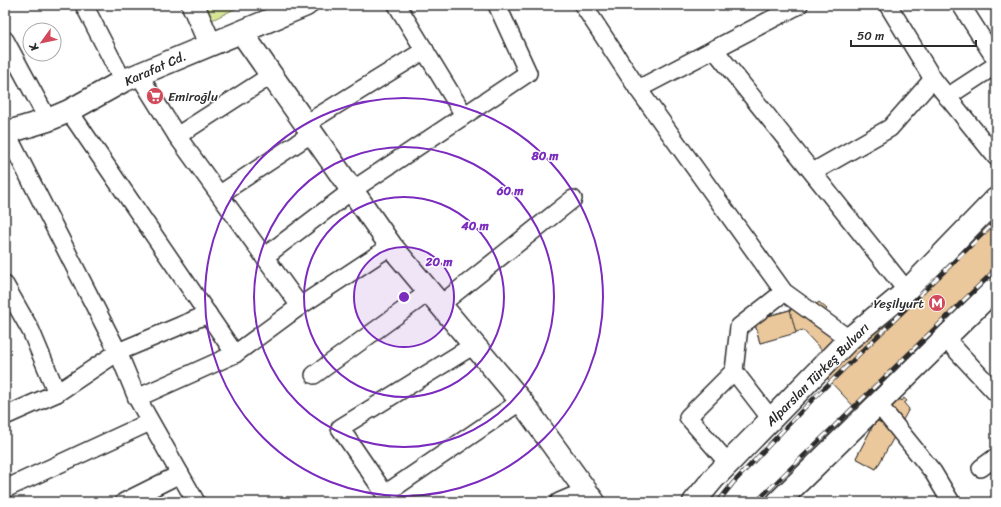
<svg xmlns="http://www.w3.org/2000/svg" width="1001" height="507" font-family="Sriracha,sans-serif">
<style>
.green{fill:#d6e497;stroke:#808861}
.building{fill:#ebc89c;stroke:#2b2b2b}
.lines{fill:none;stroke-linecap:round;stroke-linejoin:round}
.street-casing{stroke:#2b2b2b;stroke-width:20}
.secondary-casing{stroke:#2b2b2b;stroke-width:25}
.primary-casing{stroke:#2b2b2b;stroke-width:25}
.street{stroke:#fff;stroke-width:17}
.secondary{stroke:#fff;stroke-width:22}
.primary{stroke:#fff;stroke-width:22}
.rail-casing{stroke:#2b2b2b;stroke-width:4.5}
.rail{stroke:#fff;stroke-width:3;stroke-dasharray:9;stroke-linecap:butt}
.ring{fill:none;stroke:#7b2cbf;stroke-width:2}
.labels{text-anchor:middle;stroke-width:3;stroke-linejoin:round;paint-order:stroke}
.street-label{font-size:13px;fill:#2b2b2b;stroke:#fff}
.poi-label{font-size:13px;fill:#2b2b2b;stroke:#fff;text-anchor:start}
.centre{fill:#7b2cbf;stroke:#fff;stroke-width:2}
.ring-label{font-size:12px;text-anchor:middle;font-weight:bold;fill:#7b2cbf;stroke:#fff;stroke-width:3;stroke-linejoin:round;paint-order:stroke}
</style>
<rect width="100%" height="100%" fill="#fff"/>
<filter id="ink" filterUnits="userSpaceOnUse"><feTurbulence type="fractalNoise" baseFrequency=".025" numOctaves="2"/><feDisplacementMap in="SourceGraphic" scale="8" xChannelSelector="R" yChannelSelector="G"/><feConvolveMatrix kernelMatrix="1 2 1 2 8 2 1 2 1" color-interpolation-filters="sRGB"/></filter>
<g filter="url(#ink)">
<path class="green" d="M 203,5 L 243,5 L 210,21 Z"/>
<g class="building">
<path d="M 996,212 L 996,276 L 884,383 L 902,401 L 904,398 L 907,401 L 904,403 L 909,409 L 876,469 L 856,458 L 876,420 L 858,411 L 827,378 L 838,368 L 803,330 L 760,343 L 754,320 L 810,304 L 813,307 L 819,302 L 827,309 L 820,316 L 855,350 Z"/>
<path d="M 790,310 L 796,333 L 760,343 L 754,320 Z"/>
<path d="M 876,420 L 897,432 L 876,469 L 856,458 Z"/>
</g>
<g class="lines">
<defs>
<g id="street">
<path d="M 84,5 L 123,81"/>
<path d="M 397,5 L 464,115"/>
<path d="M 583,5 L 638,89 L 784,292 L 849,339"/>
<path d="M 888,5 L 933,79 L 996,157"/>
<path d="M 961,5 L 996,60"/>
<path d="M 5,40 L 48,120"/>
<path d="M 714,49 L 907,291"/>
<path d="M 139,75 L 177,136 L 300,306"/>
<path d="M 638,89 L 799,5"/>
<path d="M 947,97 L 996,65"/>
<path d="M 69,111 L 235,354"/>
<path d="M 304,125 L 425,50"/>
<path d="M 6,132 L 118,352 L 137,398 L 196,502"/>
<path d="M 177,136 L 270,76"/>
<path d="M 813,172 L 890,128 L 933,79"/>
<path d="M 220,194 L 311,134"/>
<path d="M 264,257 L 351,191 L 528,73 L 497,5"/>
<path d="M 5,285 L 31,331 L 57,393"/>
<path d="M 440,305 L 573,199"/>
<path d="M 945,338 L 996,393"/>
<path d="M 474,345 L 340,428 L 385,494 L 521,401"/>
<path d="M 734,371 L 771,419"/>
<path d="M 314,375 L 430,291"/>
<path d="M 137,398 L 235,354 L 300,306 L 391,246"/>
<path d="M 878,404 L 933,472 L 951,502"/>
<path d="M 5,416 L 57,393 L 118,352 L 208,314"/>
<path d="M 728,463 L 688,417 L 734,371 L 739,327 L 784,292"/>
<path d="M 981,468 L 996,457"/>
<path d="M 5,489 L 150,422"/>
<path d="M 124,502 L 180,474"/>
<path d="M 559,502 L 585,491"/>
</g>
<g id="secondary">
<path d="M 193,5 L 210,44"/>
<path d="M 242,33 L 391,246 L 521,401 L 594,502"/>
<path d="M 5,133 L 48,120 L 69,111 L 123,81 L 306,5"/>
</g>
<g id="primary">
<path d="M 694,502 L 714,478 L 849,339 L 907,291 L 996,199"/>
<path d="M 778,502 L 996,288"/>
</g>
</defs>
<use href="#street" class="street-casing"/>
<use href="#secondary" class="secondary-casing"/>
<use href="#primary" class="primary-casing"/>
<use href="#street" class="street"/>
<use href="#secondary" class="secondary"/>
<use href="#primary" class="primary"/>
<defs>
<g id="rail">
<path d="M 718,502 L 733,483 L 812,400 L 996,221"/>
<path d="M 756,502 L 996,269"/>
</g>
</defs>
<use href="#rail" class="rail-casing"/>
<use href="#rail" class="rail"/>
</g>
</g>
<circle cx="404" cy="297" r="50" fill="#7b2cbf" fill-opacity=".12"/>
<g class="ring">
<circle cx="404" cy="297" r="50"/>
<circle cx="404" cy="297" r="100"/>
<circle cx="404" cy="297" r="150"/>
<circle cx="404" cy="297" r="199"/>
</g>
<defs>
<symbol id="supermarket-disc" viewBox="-11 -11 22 22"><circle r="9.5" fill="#d1495b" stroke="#fff"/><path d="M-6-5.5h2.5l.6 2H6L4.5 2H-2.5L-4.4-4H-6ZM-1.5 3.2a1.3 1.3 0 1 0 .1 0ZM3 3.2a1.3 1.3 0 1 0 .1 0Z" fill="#fff"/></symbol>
<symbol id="metro-disc" viewBox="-11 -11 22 22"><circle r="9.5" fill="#d1495b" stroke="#fff"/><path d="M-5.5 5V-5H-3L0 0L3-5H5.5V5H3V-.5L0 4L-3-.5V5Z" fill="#fff"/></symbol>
</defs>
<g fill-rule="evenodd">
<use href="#supermarket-disc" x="145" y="86" width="20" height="20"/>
<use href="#metro-disc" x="927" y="293" width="20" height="20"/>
</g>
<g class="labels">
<g class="street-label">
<text transform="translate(155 68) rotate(-24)" y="5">Karafat Cd.</text>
<text transform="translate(817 374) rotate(-45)" y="5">Alparslan Türkeş Bulvarı</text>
</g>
<g class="poi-label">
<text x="168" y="101">Emiroğlu</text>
<text x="924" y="308" text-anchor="end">Yeşilyurt</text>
</g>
</g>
<circle cx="404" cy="297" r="6" class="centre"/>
<g class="ring-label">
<text x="545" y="160">80 m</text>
<text x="510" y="195">60 m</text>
<text x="475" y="230">40 m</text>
<text x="439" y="266">20 m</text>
</g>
<rect width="1001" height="507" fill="none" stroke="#fff" stroke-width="20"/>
<rect x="10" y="10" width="981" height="487" fill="none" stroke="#2b2b2b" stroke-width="1.5" filter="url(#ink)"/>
<g transform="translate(42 42) rotate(237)"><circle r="19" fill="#ffffff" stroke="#aaaaaa"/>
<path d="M0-3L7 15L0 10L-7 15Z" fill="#d1495b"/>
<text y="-6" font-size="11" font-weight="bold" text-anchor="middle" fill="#2b2b2b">K</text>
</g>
<path d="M851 40v6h125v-6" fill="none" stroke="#2b2b2b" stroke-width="2"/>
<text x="857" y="40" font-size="12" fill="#2b2b2b" stroke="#ffffff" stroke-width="3" paint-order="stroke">50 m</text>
</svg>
